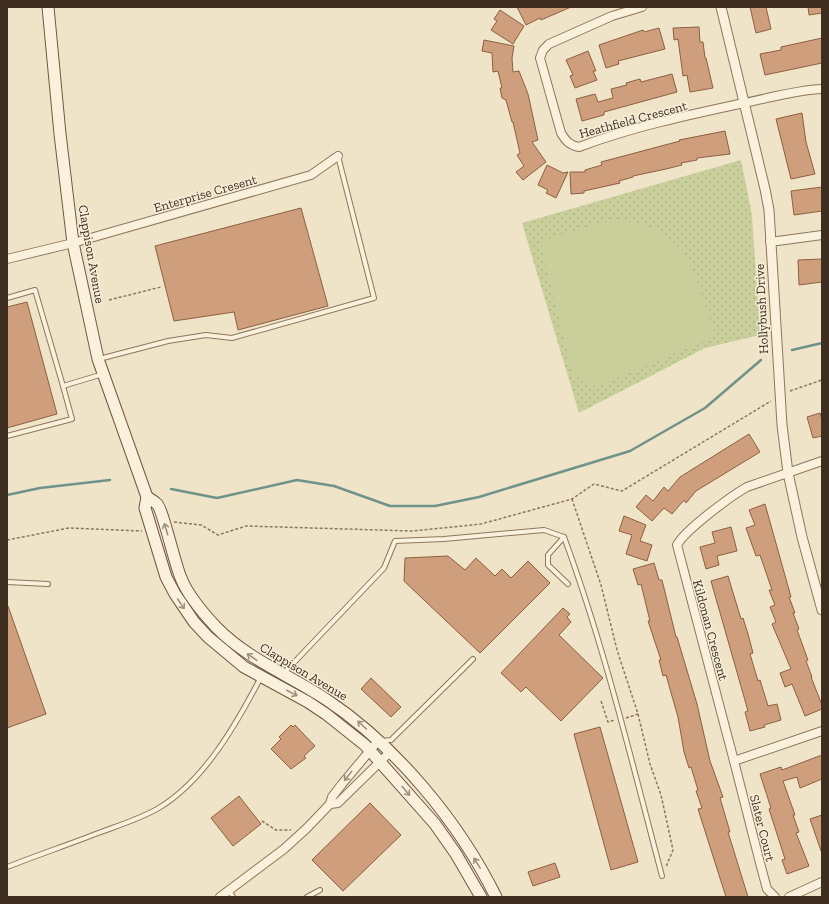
<svg xmlns="http://www.w3.org/2000/svg" width="829" height="904" font-family="'Zilla Slab',serif">
<style>
.grass{fill:url(#grass-dots)}
.garden{fill:#c9cf9b}
.lines{fill:none;stroke-linecap:round;stroke-linejoin:round}
.stream{stroke:#6f938a;stroke-width:2.5}
.building{fill:#cf9f7d;stroke:#8d5f41}
.service-casing{stroke:#8d765c;stroke-width:6}
.minor-casing{stroke:#8d765c;stroke-width:10}
.tertiary-casing{stroke:#8d765c;stroke-width:11}
.secondary-casing{stroke:#6f573f;stroke-width:13}
.path{stroke:#8d765c;stroke-width:1.5;stroke-dasharray:3 2;stroke-linecap:butt}
.service{stroke:#faf1dc;stroke-width:4}
.minor{stroke:#faf1dc;stroke-width:8}
.tertiary{stroke:#faf1dc;stroke-width:9}
.secondary{stroke:#faf1dc;stroke-width:11}
.oneway{stroke:#9c907e}
.labels{text-anchor:middle;stroke-width:3;stroke-linejoin:round;paint-order:stroke}
.street-label{font-size:13px;fill:#3d2e20;stroke:#f7eed8}
</style>
<defs>
<pattern id="grass-dots" width="8" height="8" patternUnits="userSpaceOnUse"><rect width="8" height="8" fill="#c9cf9b"/><path d="M2 2h.1M6 6h.1" fill="none" stroke="#aeb285" stroke-width="1.8" stroke-linecap="round"/></pattern>
</defs>
<rect width="100%" height="100%" fill="#f0e4c8"/>
<path class="grass" d="M 741,160 L 752,215 L 760,335 L 705,348 L 579,413 L 522,223 Z"/>
<path class="garden" d="M 609,221 L 628,221 L 657,230 L 682,249 L 695,275 L 716,336 L 596,387 L 573,375 L 540,241 Z"/>
<g class="lines">
<g class="stream">
<path d="M 792,350 L 822,343"/>
<path d="M 171,489 L 217,498 L 297,480 L 334,486 L 390,506 L 435,506 L 479,497 L 630,451 L 705,408 L 761,360"/>
<path d="M 7,495 L 40,488 L 110,480"/>
</g>
</g>
<g class="building">
<path d="M 517,7 L 571,7 L 541,20 L 540,18 L 526,25 Z"/>
<path d="M 750,7 L 766,7 L 771,29 L 756,33 Z"/>
<path d="M 808,7 L 822,7 L 822,13 L 809,15 Z"/>
<path d="M 500,10 L 524,26 L 513,44 L 491,30 L 497,21 L 494,19 Z"/>
<path d="M 699,27 L 700,42 L 703,42 L 705,58 L 706,58 L 713,88 L 690,92 L 687,75 L 683,76 L 678,39 L 674,40 L 673,28 Z"/>
<path d="M 659,28 L 665,49 L 618,61 L 619,64 L 606,68 L 599,45 L 643,30 L 644,32 Z"/>
<path d="M 822,38 L 822,63 L 765,75 L 760,54 L 781,50 L 781,47 Z"/>
<path d="M 484,40 L 514,46 L 512,58 L 513,72 L 519,71 L 528,94 L 538,140 L 532,142 L 546,162 L 523,180 L 516,172 L 524,166 L 517,155 L 520,153 L 513,122 L 512,122 L 506,100 L 502,98 L 500,88 L 502,88 L 498,71 L 493,72 L 492,53 L 482,51 Z"/>
<path d="M 588,51 L 596,71 L 593,71 L 597,80 L 575,88 L 570,76 L 573,75 L 566,60 Z"/>
<path d="M 672,74 L 677,92 L 604,112 L 604,115 L 582,121 L 576,99 L 595,94 L 598,102 L 613,98 L 611,89 L 627,85 L 626,83 L 640,79 L 641,82 Z"/>
<path d="M 802,113 L 806,142 L 815,174 L 791,179 L 776,119 Z"/>
<path d="M 725,131 L 730,154 L 697,158 L 697,160 L 681,163 L 682,165 L 666,169 L 633,176 L 633,177 L 619,181 L 620,183 L 584,191 L 584,193 L 571,194 L 570,172 L 585,172 L 585,170 L 602,165 L 601,162 L 680,141 L 679,140 Z"/>
<path d="M 547,165 L 563,173 L 568,172 L 556,198 L 546,193 L 548,190 L 538,185 Z"/>
<path d="M 822,187 L 822,211 L 794,215 L 791,191 Z"/>
<path d="M 301,208 L 328,306 L 238,330 L 234,312 L 174,321 L 155,246 Z"/>
<path d="M 822,259 L 822,282 L 799,285 L 798,260 Z"/>
<path d="M 27,302 L 57,414 L 7,428 L 7,307 Z"/>
<path d="M 820,413 L 822,420 L 822,436 L 813,438 L 807,417 Z"/>
<path d="M 749,434 L 760,452 L 696,491 L 686,503 L 684,500 L 672,514 L 664,508 L 652,521 L 636,507 L 646,495 L 653,501 L 664,487 L 668,491 L 680,477 Z"/>
<path d="M 765,504 L 791,597 L 789,597 L 795,613 L 793,613 L 799,629 L 797,630 L 808,660 L 806,661 L 812,677 L 811,677 L 822,705 L 822,709 L 805,716 L 792,684 L 785,687 L 780,673 L 791,669 L 772,624 L 776,622 L 770,607 L 775,605 L 769,590 L 772,590 L 760,555 L 756,556 L 746,528 L 755,525 L 749,510 Z"/>
<path d="M 624,516 L 646,525 L 640,541 L 652,545 L 647,561 L 626,554 L 632,535 L 619,531 Z"/>
<path d="M 731,527 L 737,551 L 717,556 L 719,565 L 706,569 L 700,547 L 715,543 L 712,532 Z"/>
<path d="M 448,556 L 465,570 L 476,558 L 495,576 L 502,569 L 511,578 L 528,561 L 550,583 L 480,653 L 404,581 L 405,558 Z"/>
<path d="M 654,563 L 659,580 L 662,580 L 676,637 L 677,637 L 697,704 L 710,761 L 723,797 L 720,798 L 730,832 L 728,832 L 748,897 L 726,897 L 698,809 L 702,808 L 696,791 L 698,790 L 691,767 L 689,768 L 684,752 L 678,717 L 666,675 L 663,676 L 659,660 L 661,660 L 648,621 L 650,621 L 641,584 L 638,585 L 633,569 Z"/>
<path d="M 728,576 L 741,619 L 743,618 L 748,634 L 753,653 L 750,654 L 758,681 L 760,680 L 768,706 L 777,704 L 781,720 L 764,725 L 765,727 L 750,731 L 745,712 L 748,711 L 711,581 Z"/>
<path d="M 8,606 L 46,714 L 7,728 L 7,607 Z"/>
<path d="M 563,608 L 570,614 L 567,617 L 571,622 L 559,635 L 603,678 L 561,721 L 526,687 L 521,692 L 501,673 Z"/>
<path d="M 371,678 L 401,707 L 391,717 L 361,689 Z"/>
<path d="M 291,725 L 293,727 L 295,725 L 315,746 L 304,756 L 306,758 L 291,769 L 271,749 L 281,739 L 279,737 Z"/>
<path d="M 600,727 L 638,862 L 611,870 L 574,734 Z"/>
<path d="M 822,755 L 822,779 L 800,788 L 797,777 L 783,781 L 795,815 L 793,815 L 799,832 L 796,833 L 809,866 L 787,874 L 782,860 L 785,859 L 769,809 L 771,808 L 760,774 L 781,767 L 782,770 Z"/>
<path d="M 239,796 L 261,824 L 233,846 L 211,818 Z"/>
<path d="M 370,803 L 401,835 L 343,891 L 312,860 Z"/>
<path d="M 822,815 L 822,851 L 821,851 L 810,819 Z"/>
<path d="M 555,863 L 560,877 L 533,886 L 528,872 Z"/>
</g>
<g class="lines">
<defs>
<g id="service">
<path d="M 7,298 L 35,290 L 63,386 L 103,374"/>
<path d="M 99,359 L 168,341 L 206,335 L 232,338 L 374,298 L 338,156"/>
<path d="M 7,436 L 72,419 L 63,386"/>
<path d="M 564,537 L 548,555 L 548,565 L 568,584"/>
<path d="M 7,582 L 48,584"/>
<path d="M 284,673 L 384,568 L 395,541 L 444,539 L 544,530 L 564,537 C 605,648 632,763 662,876"/>
<path d="M 381,741 L 391,740 L 473,659"/>
<path d="M 7,867 C 38,855 70,844 101,832 C 120,825 139,819 157,809 C 204,782 237,723 261,677"/>
<path d="M 229,890 L 233,897"/>
<path d="M 307,897 L 320,890"/>
</g>
<g id="minor">
<path d="M 642,7 L 612,16 L 549,44 L 543,50 L 540,58 L 561,133 C 566,141 569,145 579,147 C 632,127 688,115 744,103 C 770,98 796,90 822,89"/>
<path d="M 770,242 L 822,235"/>
<path d="M 7,259 L 73,243 L 311,175 L 338,156"/>
<path d="M 734,761 L 822,731"/>
<path d="M 330,804 L 338,803 L 390,752"/>
<path d="M 220,897 L 284,849 L 307,828 L 330,804 L 332,797 L 342,784 L 378,741"/>
<path d="M 775,897 L 767,889 L 760,863 L 734,761 L 677,545 C 685,530 731,496 747,487 L 822,461"/>
<path d="M 789,897 L 822,882"/>
</g>
<path id="tertiary" d="M 721,7 L 765,189 L 769,210 L 782,425 L 788,473 L 802,537 L 822,610"/>
<g id="secondary">
<path d="M 48,7 L 60,134 L 73,243 L 98,359 L 147,497 L 145,508 L 166,577 L 175,594 L 194,622 L 208,637 L 244,667 L 308,702 L 326,714 L 365,745 L 435,824 L 456,854 L 481,897"/>
<path d="M 147,497 C 150,499 154,501 157,504 C 163,510 175,565 181,578 C 188,596 203,613 216,627 C 248,660 290,675 327,700 C 396,746 459,822 496,897"/>
</g>
</defs>
<use href="#service" class="service-casing"/>
<use href="#minor" class="minor-casing"/>
<use href="#tertiary" class="tertiary-casing"/>
<use href="#secondary" class="secondary-casing"/>
<g class="path">
<path d="M 109,300 L 161,287"/>
<path d="M 790,391 L 822,380"/>
<path d="M 572,499 L 601,585 L 617,650 L 638,714 L 650,764 L 661,795 L 673,850 L 666,867"/>
<path d="M 174,522 L 201,525 L 218,535 L 246,526 L 412,531 L 481,524 L 572,499 L 594,484 L 622,491 L 771,401"/>
<path d="M 7,540 L 69,528 L 142,531"/>
<path d="M 601,701 L 608,722 L 615,720"/>
<path d="M 626,718 L 638,714"/>
<path d="M 262,821 L 276,830 L 291,830"/>
</g>
<use href="#service" class="service"/>
<use href="#minor" class="minor"/>
<use href="#tertiary" class="tertiary"/>
<use href="#secondary" class="secondary"/>
</g>
<defs><path id="oneway-shaft" d="M-6 0H5M1.5-3L5.5 0L1.5 3" fill="none" stroke-width="1.6" stroke-linecap="round" stroke-linejoin="round"/></defs>
<g class="oneway">
<use href="#oneway-shaft" transform="translate(166 529) rotate(-107)"/>
<use href="#oneway-shaft" transform="translate(181 604) rotate(56)"/>
<use href="#oneway-shaft" transform="translate(252 657) rotate(-146)"/>
<use href="#oneway-shaft" transform="translate(292 693) rotate(28)"/>
<use href="#oneway-shaft" transform="translate(362 725) rotate(-138)"/>
<use href="#oneway-shaft" transform="translate(348 776) rotate(129)"/>
<use href="#oneway-shaft" transform="translate(406 791) rotate(50)"/>
<use href="#oneway-shaft" transform="translate(477 863) rotate(-122)"/>
</g>
<g class="labels">
<g class="street-label">
<text transform="translate(633 119) rotate(-15)" y="5">Heathfield Crescent</text>
<text transform="translate(205 193) rotate(-16)" y="5">Enterprise Cresent</text>
<text transform="translate(92 254) rotate(80)" y="5">Clappison Avenue</text>
<text transform="translate(761 309) rotate(-93)" y="5">Hollybush Drive</text>
<text transform="translate(711 630) rotate(75)" y="5">Kildonan Crescent</text>
<text transform="translate(304 671) rotate(31)" y="5">Clappison Avenue</text>
<text transform="translate(763 828) rotate(76)" y="5">Slater Court</text>
</g>
</g>
<rect width="829" height="904" fill="none" stroke="#3d2e20" stroke-width="16"/>
</svg>
